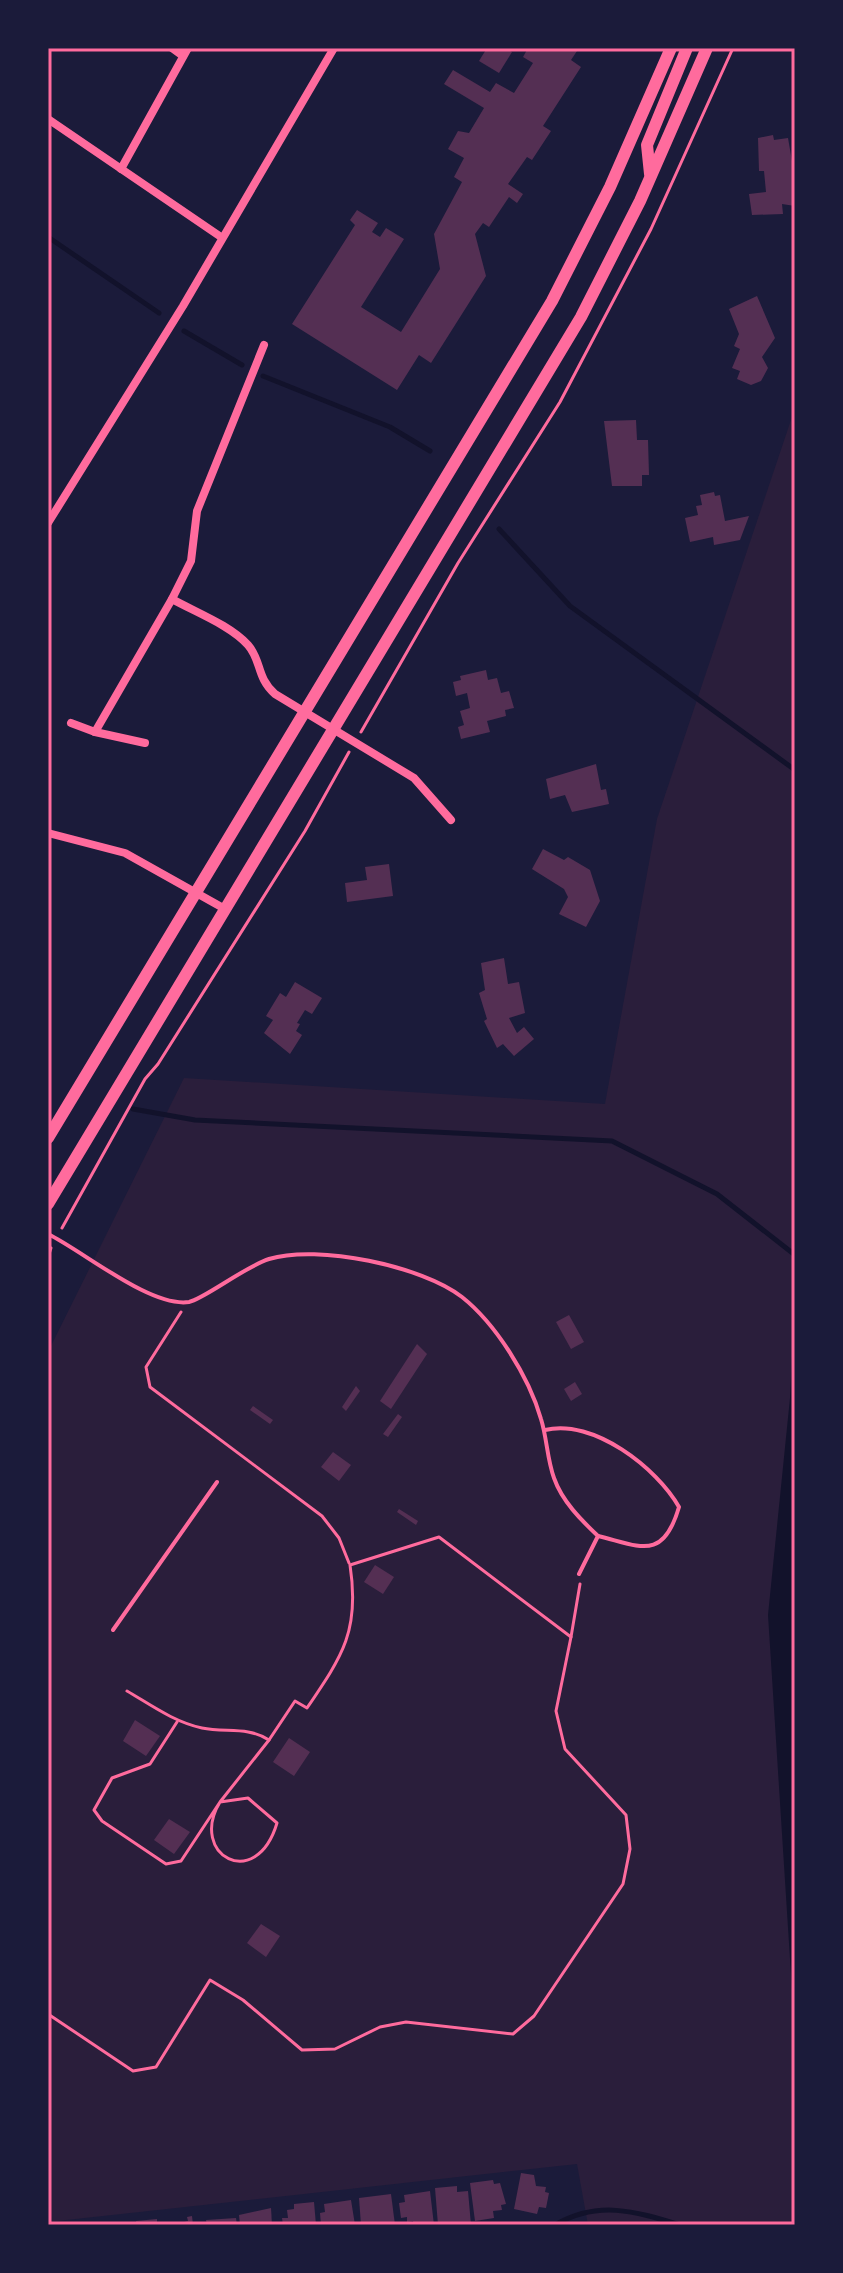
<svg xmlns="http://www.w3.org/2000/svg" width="843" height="2273" font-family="Ubuntu,sans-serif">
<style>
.green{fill:#2a1e3b}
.water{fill:#12122b}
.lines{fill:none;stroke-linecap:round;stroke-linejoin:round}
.stream{stroke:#12122b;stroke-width:5}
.building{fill:#542f53}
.path{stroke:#ff6b9d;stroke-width:3}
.service{stroke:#ff6b9d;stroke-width:4}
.minor{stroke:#ff6b9d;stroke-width:8}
.secondary{stroke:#ff6b9d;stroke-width:12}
.neatline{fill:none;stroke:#ff6b9d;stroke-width:3}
</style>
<rect width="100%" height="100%" fill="#1b1b3a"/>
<path class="green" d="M 795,408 L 795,2225 L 588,2225 L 577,2164 L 48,2222 L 48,1352 L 184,1078 L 605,1104 L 657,819 Z"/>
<path class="water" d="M 795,1294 L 795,2037 L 768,1615 L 790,1398 Z"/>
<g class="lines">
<g class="stream">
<path d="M 48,237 L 159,313"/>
<path d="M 184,331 L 242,365"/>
<path d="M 263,376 L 390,427 L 430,451"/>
<path d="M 499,529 L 570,606 L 795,770"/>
<path d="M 133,1109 L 195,1120 L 612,1141 L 717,1194 L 795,1255"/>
<path d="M 555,2225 C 598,2200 634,2211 680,2225"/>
</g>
</g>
<g class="building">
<path d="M 487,48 L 505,48 L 512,52 L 499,73 L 479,61 Z"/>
<path d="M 528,48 L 579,48 L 571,60 L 581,67 L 543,126 L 551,131 L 532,160 L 527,157 L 508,184 L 523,194 L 517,203 L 509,197 L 489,227 L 483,223 L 475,234 L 486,276 L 431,363 L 419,355 L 397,390 L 292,324 L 355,225 L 350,220 L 357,210 L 378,223 L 372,232 L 380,237 L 386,228 L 404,239 L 361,307 L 401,332 L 440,269 L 434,234 L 462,182 L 454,177 L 464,158 L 448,149 L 458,131 L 469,133 L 484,108 L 444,84 L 453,70 L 490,92 L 496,83 L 514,93 L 533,63 L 523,57 Z"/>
<path d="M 773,135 L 774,140 L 788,138 L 792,161 L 795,161 L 795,206 L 782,204 L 783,214 L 752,215 L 749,194 L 766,192 L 764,171 L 759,171 L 758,138 Z"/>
<path d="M 757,296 L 775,338 L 762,357 L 768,368 L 761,381 L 751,385 L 737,379 L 740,371 L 732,368 L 740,349 L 734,346 L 739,334 L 729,309 Z"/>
<path d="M 636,420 L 637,440 L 648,440 L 649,475 L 642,475 L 642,486 L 612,486 L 604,421 Z"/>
<path d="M 714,492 L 715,496 L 720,495 L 725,521 L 749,516 L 740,540 L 714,545 L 713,537 L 690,542 L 685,518 L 698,515 L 696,506 L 702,505 L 700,495 Z"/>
<path d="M 486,670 L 488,680 L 497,678 L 501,693 L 509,691 L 514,708 L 505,710 L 506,716 L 487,721 L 490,732 L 461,739 L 458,727 L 464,725 L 460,711 L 470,708 L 467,693 L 456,696 L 453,682 L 461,680 L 460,676 Z"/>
<path d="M 596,764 L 601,790 L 606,789 L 609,804 L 572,812 L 565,795 L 550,799 L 546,779 Z"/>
<path d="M 543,849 L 564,860 L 568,857 L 590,870 L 600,901 L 586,927 L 559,914 L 568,897 L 564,889 L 532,869 Z"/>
<path d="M 389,864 L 393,896 L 347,902 L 345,883 L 367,880 L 365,867 Z"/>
<path d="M 504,958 L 508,984 L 519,982 L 525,1013 L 509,1018 L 517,1033 L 524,1027 L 534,1039 L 514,1056 L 503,1044 L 497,1048 L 484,1021 L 487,1019 L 479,993 L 485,990 L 481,963 Z"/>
<path d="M 295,982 L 322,998 L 312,1014 L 305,1010 L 297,1023 L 300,1024 L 296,1031 L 302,1035 L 290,1054 L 264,1033 L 273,1020 L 266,1016 L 280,993 L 286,997 Z"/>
<path d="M 569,1315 L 584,1342 L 571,1349 L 556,1322 Z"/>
<path d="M 417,1344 L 427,1354 L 391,1409 L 380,1401 Z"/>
<path d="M 575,1382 L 582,1394 L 571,1401 L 564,1389 Z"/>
<path d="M 356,1386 L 360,1391 L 346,1411 L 342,1407 Z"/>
<path d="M 253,1406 L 273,1420 L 270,1424 L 250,1410 Z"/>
<path d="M 398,1414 L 402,1417 L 388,1437 L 383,1434 Z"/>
<path d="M 333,1452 L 351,1465 L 339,1481 L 321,1467 Z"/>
<path d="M 399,1509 L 418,1521 L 416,1525 L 397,1512 Z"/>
<path d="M 375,1565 L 394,1577 L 383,1594 L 364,1582 Z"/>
<path d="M 135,1720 L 160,1736 L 146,1756 L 123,1741 Z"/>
<path d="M 289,1738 L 310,1752 L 294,1776 L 273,1762 Z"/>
<path d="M 169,1819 L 190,1832 L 174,1854 L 154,1840 Z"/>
<path d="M 261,1924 L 280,1936 L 266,1957 L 247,1943 Z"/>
<path d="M 521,2173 L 534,2175 L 536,2186 L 546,2187 L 545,2192 L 549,2193 L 546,2208 L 539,2207 L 537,2214 L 514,2209 Z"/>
<path d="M 493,2180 L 494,2184 L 500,2183 L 506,2204 L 501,2205 L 502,2210 L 493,2211 L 494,2218 L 475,2221 L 470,2183 Z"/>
<path d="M 457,2186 L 457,2192 L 468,2191 L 471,2225 L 438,2225 L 435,2188 Z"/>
<path d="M 430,2191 L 434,2225 L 414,2225 L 413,2221 L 407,2222 L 407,2217 L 401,2218 L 399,2203 L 405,2202 L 404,2195 Z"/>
<path d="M 391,2194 L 395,2225 L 361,2225 L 359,2198 Z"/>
<path d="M 351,2200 L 355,2225 L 321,2225 L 320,2213 L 325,2212 L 324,2204 Z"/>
<path d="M 314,2202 L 316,2225 L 283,2225 L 282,2218 L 288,2218 L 287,2210 L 294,2209 L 294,2204 Z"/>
<path d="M 271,2208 L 272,2225 L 240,2225 L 239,2215 Z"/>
<path d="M 192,2216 L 193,2225 L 173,2225 L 188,2221 L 187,2217 Z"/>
<path d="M 236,2218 L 237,2225 L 207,2225 L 206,2220 Z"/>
<path d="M 157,2219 L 157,2225 L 137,2225 L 136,2221 Z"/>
</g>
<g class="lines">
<g class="path">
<path d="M 361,732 L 458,563 L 560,402 L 651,229 L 733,48"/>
<path d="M 62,1228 L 145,1079 L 158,1064 L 305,831 L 349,752"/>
<path d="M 48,1257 L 51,1248"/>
<path d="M 181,1312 L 146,1367 L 150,1387 L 322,1516 L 339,1538 L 349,1563"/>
<path d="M 127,1691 C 151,1705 174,1722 202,1728 C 226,1733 247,1726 269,1740 L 295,1701 L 307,1708 C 343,1655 360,1630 350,1565 L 439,1537 L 571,1637 L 580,1584"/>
<path d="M 177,1722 L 150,1764 L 112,1778 L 94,1810 L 102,1821 L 166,1864 L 181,1861 L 220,1802 C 188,1855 256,1893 277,1823 L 248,1798 L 220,1802 L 269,1740"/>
<path d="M 48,2014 L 133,2071 L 156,2067 L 210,1980 L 243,2000 L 302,2050 L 335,2049 L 380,2027 L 406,2022 L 513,2034 L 534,2016 L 623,1884 L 630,1849 L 626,1815 L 565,1749 L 556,1711 L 571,1637"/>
</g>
<g class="service">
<path d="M 48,1234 C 83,1251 151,1308 189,1302 C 204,1299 246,1266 269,1259 C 318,1244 422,1266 462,1297 C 496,1324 529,1377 541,1419 C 547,1438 547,1459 554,1478 C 562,1501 581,1520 598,1536 L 579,1574"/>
<path d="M 545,1430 C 593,1418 657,1468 679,1507 C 663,1562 640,1546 598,1536"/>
<path d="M 113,1630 L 217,1482"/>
</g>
<g class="minor">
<path d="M 172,48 L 183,56"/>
<path d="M 48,119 L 221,237"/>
<path d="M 121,169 L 188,48"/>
<path d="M 48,523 L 183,306 L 334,48"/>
<path d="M 172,599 L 191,561 L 197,511 L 264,345"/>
<path d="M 71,723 L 95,732 L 172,599 C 195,612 230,625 248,645 C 262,661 256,677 275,694 L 414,778 L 451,820"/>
<path d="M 95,732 L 145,743"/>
<path d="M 48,833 L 125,853 L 225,909"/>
</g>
<g class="secondary">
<path d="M 650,174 L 647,145 L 687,48"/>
<path d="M 48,1138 L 552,301 L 610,187 L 671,48"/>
<path d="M 48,1204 L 581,317 L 640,201 L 707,48"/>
</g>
</g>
<rect width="843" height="2273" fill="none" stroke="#1b1b3a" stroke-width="100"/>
<rect x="50" y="50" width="743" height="2173" class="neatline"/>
</svg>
